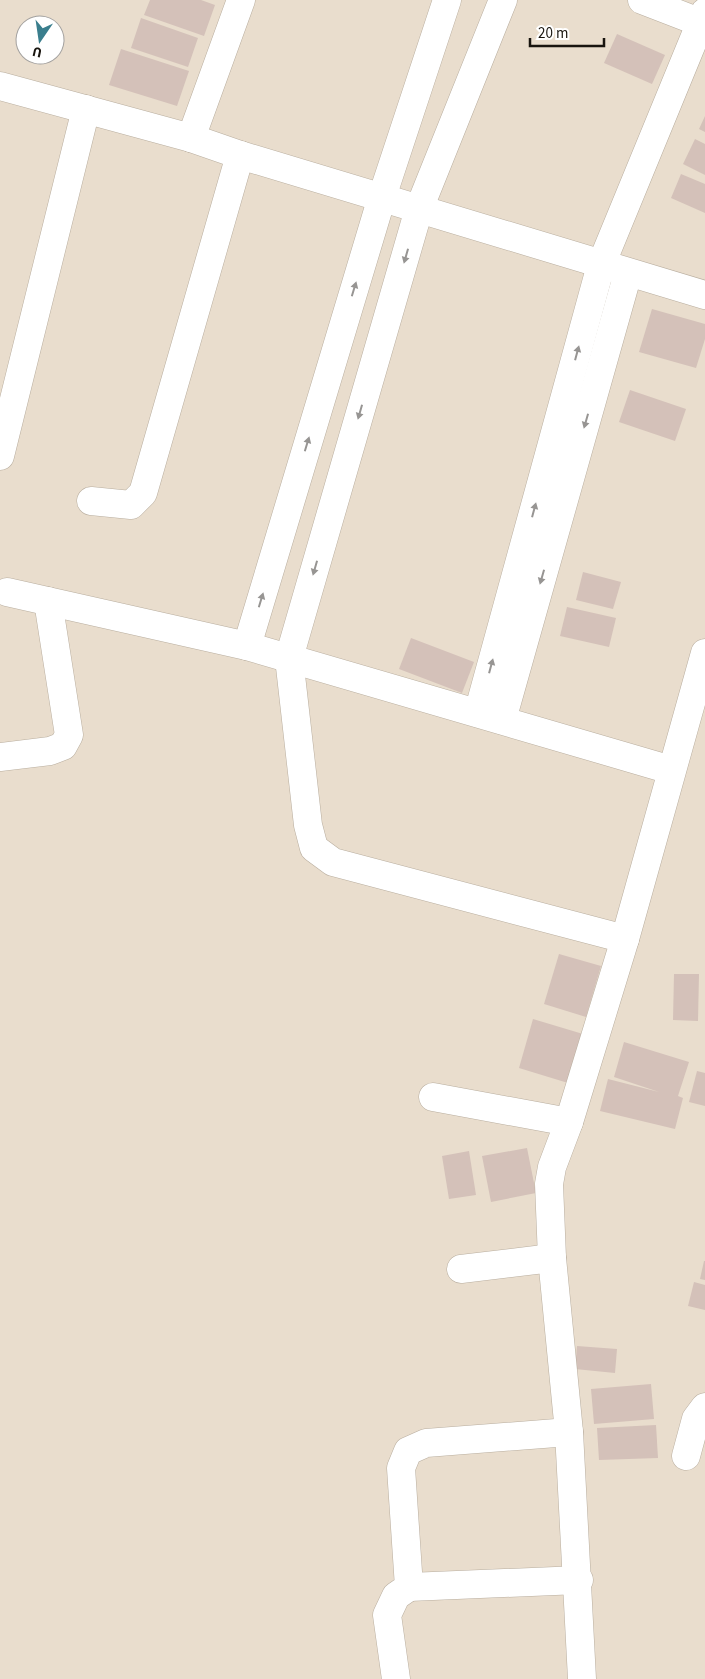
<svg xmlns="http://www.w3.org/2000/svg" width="705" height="1679" font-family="'Source Sans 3',sans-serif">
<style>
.building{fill:#d4c1b9}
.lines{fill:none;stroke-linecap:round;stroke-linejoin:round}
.minor-casing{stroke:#b9ae9f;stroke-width:29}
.minor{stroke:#fff;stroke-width:28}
.oneway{fill:#979593}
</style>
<rect width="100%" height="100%" fill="#e9ddcd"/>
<g class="building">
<path d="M 150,0 L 201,0 L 215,5 L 204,36 L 144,15 Z"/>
<path d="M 141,18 L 198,38 L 188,67 L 131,48 Z"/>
<path d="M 617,34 L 665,55 L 652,84 L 604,63 Z"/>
<path d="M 121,49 L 189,71 L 177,106 L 109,85 Z"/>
<path d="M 705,116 L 705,132 L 699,129 Z"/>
<path d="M 695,139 L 705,144 L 705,175 L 683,164 Z"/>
<path d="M 681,174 L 705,184 L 705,213 L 671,198 Z"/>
<path d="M 652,309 L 705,324 L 705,339 L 696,368 L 639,352 Z"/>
<path d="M 630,390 L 686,409 L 675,441 L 619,422 Z"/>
<path d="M 583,572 L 621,582 L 613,609 L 576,600 Z"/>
<path d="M 567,607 L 616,618 L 609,647 L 560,636 Z"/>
<path d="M 411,638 L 474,662 L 462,693 L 399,669 Z"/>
<path d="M 559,954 L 601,966 L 586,1017 L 544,1004 Z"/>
<path d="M 674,974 L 699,974 L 698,1021 L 673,1020 Z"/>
<path d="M 533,1019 L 583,1034 L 568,1083 L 519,1068 Z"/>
<path d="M 624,1042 L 689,1062 L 678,1096 L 683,1098 L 675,1129 L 600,1111 L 608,1079 L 659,1092 L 614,1077 Z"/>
<path d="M 697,1071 L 705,1073 L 705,1106 L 689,1102 Z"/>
<path d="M 527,1148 L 536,1193 L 491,1202 L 482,1156 Z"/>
<path d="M 469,1151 L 476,1195 L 449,1199 L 442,1156 Z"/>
<path d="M 704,1261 L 705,1261 L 705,1280 L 700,1279 Z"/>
<path d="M 694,1282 L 705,1285 L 705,1310 L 688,1306 Z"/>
<path d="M 577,1346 L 617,1349 L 615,1373 L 575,1369 Z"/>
<path d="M 651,1384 L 654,1419 L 594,1424 L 591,1389 Z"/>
<path d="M 656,1425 L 658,1458 L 599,1460 L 597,1428 Z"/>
</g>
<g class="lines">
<defs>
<g id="minor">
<path d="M 503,0 L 419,209 L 289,658 L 308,825 L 314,848 L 333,862 L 625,939"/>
<path d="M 642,0 L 699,22"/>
<path d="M 0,86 L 191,138 L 240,155 L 705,295"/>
<path d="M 191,138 L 241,0"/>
<path d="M 0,456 L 86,109"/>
<path d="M 91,501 L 131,505 L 143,493 L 240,155"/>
<path d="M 7,592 L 247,646 L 671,770"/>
<path d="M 247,646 L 382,197 L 447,0"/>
<path d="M 478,713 L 601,265 L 705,12"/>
<path d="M 502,720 L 628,273"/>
<path d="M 0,757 L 50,751 L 63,746 L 69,735 L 48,601"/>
<path d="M 433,1097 L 569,1122"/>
<path d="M 461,1269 L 552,1258"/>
<path d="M 686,1456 L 696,1419 L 705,1407"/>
<path d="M 409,1587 L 579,1580"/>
<path d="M 396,1679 L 387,1615 L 396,1596 L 409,1587 L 401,1468 L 408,1451 L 426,1443 L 569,1432"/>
<path d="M 582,1679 L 569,1432 L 552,1258 L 549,1184 L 552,1167 L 569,1122 L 625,939 L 705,653"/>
</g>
</defs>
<use href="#minor" class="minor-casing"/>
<use href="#minor" class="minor"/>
</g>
<defs><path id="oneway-solid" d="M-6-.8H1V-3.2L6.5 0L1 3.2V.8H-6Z" transform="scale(1.25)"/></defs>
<g class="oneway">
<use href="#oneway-solid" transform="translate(406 256) rotate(106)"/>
<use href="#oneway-solid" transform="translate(354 289) rotate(-73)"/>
<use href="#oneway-solid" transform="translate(577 353) rotate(-75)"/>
<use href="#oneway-solid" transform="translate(360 412) rotate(106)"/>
<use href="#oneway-solid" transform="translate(586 421) rotate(106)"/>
<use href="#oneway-solid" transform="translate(307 444) rotate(-73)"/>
<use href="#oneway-solid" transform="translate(534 510) rotate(-75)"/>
<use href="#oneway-solid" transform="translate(315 568) rotate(106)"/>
<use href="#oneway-solid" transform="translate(542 577) rotate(106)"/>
<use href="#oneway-solid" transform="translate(261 600) rotate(-73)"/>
<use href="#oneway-solid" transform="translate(491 666) rotate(-75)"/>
</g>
<g transform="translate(40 40) rotate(193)"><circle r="24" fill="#ffffff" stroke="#a3a19f"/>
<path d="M0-4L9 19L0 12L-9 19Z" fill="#3a7e8d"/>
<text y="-8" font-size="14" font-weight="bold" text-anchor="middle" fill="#18140e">U</text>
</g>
<path d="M530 38v8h74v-8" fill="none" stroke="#18140e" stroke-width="2.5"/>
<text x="538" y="38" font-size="15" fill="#18140e" stroke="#ffffff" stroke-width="4" paint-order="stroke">20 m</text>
</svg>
